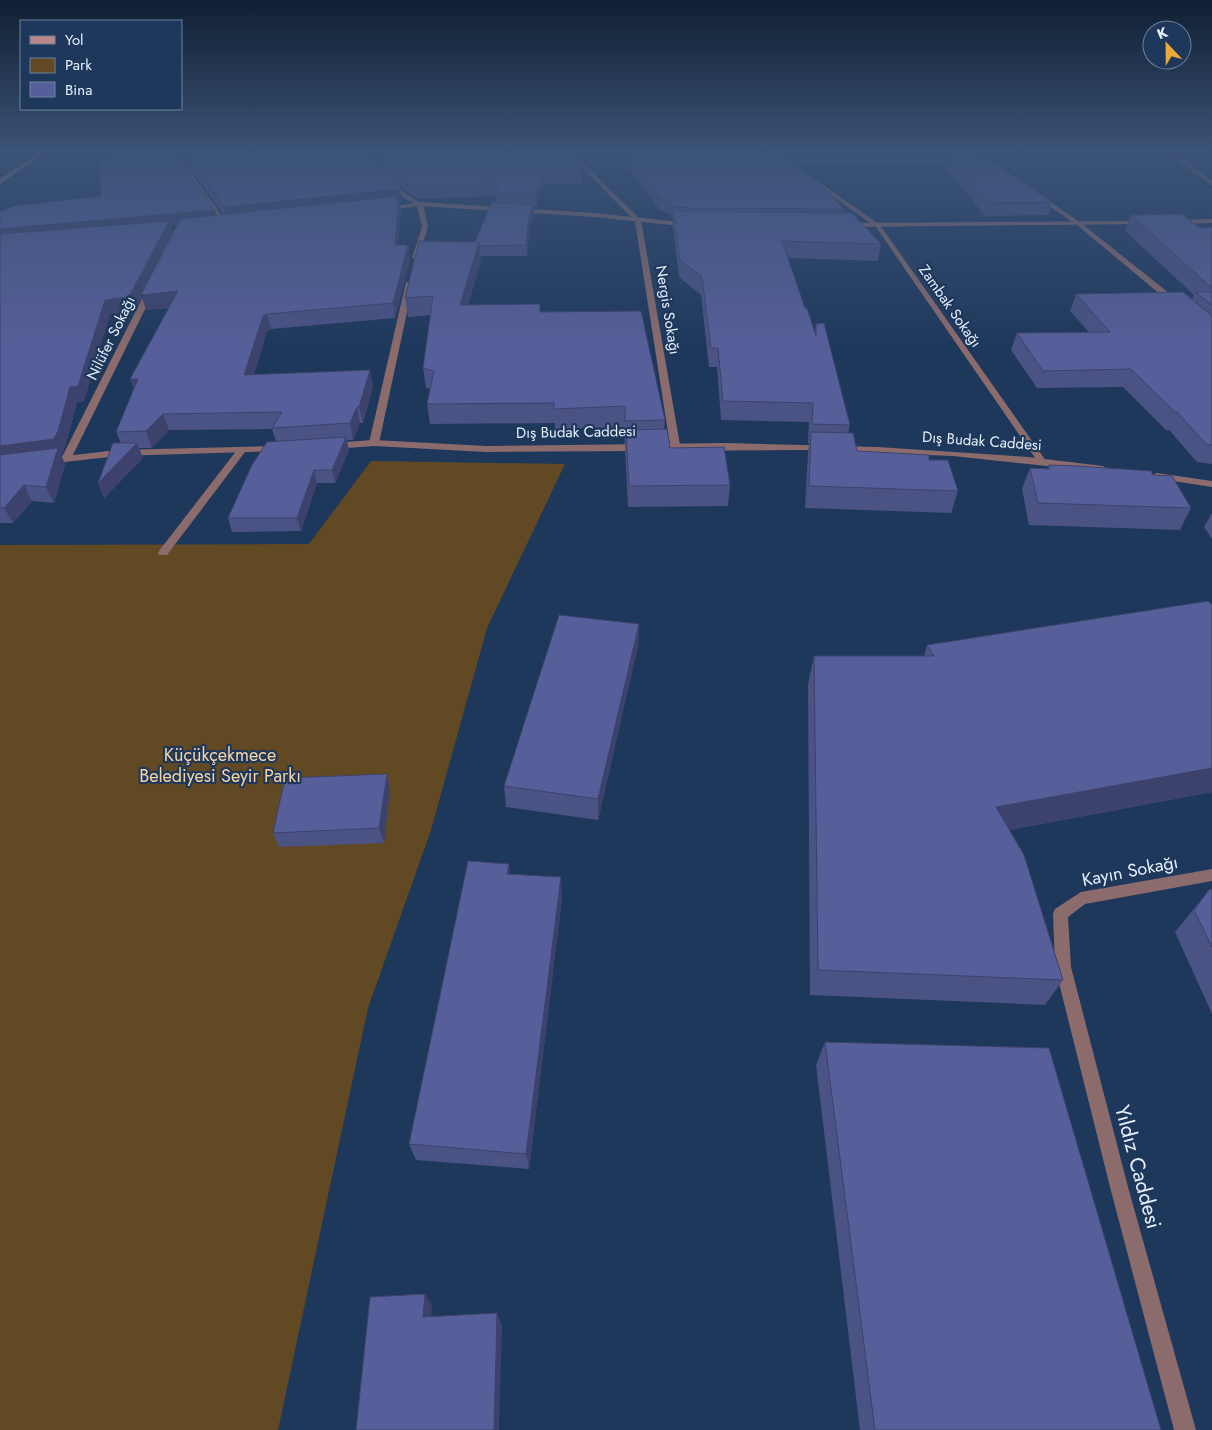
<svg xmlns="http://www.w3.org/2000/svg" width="1212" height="1430" font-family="Jost,sans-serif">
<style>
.green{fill:#614924}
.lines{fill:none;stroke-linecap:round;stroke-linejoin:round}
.minor{fill:#8c6b6c;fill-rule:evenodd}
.tertiary{fill:#8c6b6c;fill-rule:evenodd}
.secondary{fill:#ba8789;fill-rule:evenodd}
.wall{fill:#4b5284;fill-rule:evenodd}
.shaded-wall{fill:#3d426c}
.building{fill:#575f9a;stroke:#3d426c}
.labels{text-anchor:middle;stroke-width:4.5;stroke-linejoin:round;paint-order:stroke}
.far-street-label{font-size:15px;fill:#e5eefc;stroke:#1e385b}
.park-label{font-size:18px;fill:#f6d4a3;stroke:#1e385b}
.street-label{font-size:18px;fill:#e5eefc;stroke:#1e385b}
.near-street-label{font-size:21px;fill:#e5eefc;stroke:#1e385b}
</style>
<rect width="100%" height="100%" fill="#1e385b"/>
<path class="green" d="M 371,461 L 565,464 L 487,628 L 431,830 L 368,1008 L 278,1430 L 0,1430 L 0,545 L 309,544 Z"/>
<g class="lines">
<g class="minor">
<path d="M 169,150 L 175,150 L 227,223 L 227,225 L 223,225 Z"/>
<path d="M 564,150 L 570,150 L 641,220 L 680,445 L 678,447 L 672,447 L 670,445 L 635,221 Z"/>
<path d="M 809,178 L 813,178 L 880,225 L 1044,458 L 1044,462 L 1038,462 L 876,227 L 809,180 Z"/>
<path d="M 387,180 L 391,180 L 407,195 L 423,204 L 428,227 L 418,259 L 412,258 L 422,227 L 417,205 L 403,197 L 387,182 Z"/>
<path d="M 1036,195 L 1040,195 L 1081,223 L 1179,301 L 1179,305 L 1173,305 L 1077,225 L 1036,197 Z"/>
<path d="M 406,282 L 413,284 L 379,443 L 374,446 L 369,443 Z"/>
<path d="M 148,287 L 155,289 L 71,459 L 69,461 L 63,461 L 61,459 Z"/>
<path d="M 240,449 L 245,452 L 167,555 L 159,555 L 158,553 L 159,551 L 237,450 Z"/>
<path d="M 1212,869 L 1212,881 L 1085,904 L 1068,917 L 1071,967 L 1128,1187 L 1196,1430 L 1174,1430 L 1110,1187 L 1055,967 L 1053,914 L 1055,909 L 1081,892 Z"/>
</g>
<g class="tertiary">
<path d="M 1165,150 L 1172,150 L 1212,181 L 1212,186 Z"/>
<path d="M 420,202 L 594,213 L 690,223 L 693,225 L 690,227 L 594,217 L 420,206 L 386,210 L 383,208 Z"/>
<path d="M 1212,219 L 1212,223 L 1177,224 L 1174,222 L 1177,220 Z"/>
<path d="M 1145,221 L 1147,222 L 1147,224 L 847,227 L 844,225 L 847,223 Z"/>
<path d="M 374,440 L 486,446 L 728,443 L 878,447 L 1028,457 L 1103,466 L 1108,469 L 1103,472 L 953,456 L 803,450 L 486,452 L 374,446 L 332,449 L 327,446 L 332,443 Z"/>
<path d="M 277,446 L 280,447 L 280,451 L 118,456 L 47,464 L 42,461 L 47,458 L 118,450 Z"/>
<path d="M 1157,473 L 1212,481 L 1212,487 L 1154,478 L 1154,474 Z"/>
</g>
<path class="secondary" d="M 43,150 L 50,150 L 0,184 L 0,179 Z"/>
</g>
<g class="wall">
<path d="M 180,150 L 361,150 L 402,199 L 402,202 L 400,202 L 401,210 L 398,245 L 408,245 L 410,259 L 395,318 L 271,329 L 267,331 L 254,374 L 373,386 L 363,423 L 360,423 L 353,440 L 347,440 L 349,450 L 335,483 L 317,483 L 301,531 L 232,532 L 228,518 L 276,441 L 272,429 L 169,430 L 152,448 L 139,448 L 143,458 L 104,498 L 98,483 L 121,443 L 116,432 L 169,308 L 146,310 L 142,297 L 134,312 L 110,314 L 84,401 L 77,402 L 65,447 L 61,455 L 65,464 L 54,503 L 32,501 L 13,523 L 0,523 L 0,229 L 215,210 L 216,215 L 223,214 L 181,156 ZM 177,225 L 173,233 L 171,226 Z"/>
<path d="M 362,150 L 584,150 L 583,160 L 582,159 L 582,170 L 581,184 L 544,184 L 536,207 L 533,207 L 534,215 L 530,227 L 527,256 L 480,256 L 481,260 L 468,305 L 540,304 L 540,312 L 665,420 L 664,429 L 670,448 L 730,485 L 728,506 L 628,507 L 624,427 L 555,429 L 555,423 L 430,424 L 427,404 L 430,389 L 426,388 L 423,368 L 431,315 L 408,317 L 405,298 L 475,242 L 496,202 L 495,196 L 418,199 L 408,193 Z"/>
<path d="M 604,150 L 974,150 L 1052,202 L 1048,215 L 985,216 L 943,164 L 797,164 L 784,155 L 844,209 L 843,213 L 881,244 L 878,261 L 788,258 L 805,308 L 815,333 L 816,324 L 850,425 L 848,433 L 857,451 L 929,460 L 958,491 L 951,513 L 805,508 L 808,453 L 809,443 L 808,443 L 809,422 L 721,420 L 717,367 L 709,367 L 701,295 L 679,277 L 673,227 L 673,219 L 672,219 L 671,214 L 660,210 L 623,162 L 618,162 Z"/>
<path d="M 1131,215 L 1200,228 L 1212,227 L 1212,464 L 1197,462 L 1169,430 L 1166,430 L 1123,387 L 1037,388 L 1011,350 L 1017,333 L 1089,332 L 1070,311 L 1076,294 L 1192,300 L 1194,295 L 1125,231 Z"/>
<path d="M 1049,465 L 1153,475 L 1191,508 L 1180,530 L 1029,525 L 1022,489 L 1030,468 L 1047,469 Z"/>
<path d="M 1212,513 L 1212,539 L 1204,527 Z"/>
<path d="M 639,624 L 638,646 L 598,820 L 506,807 L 504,786 Z"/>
<path d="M 927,645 L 1212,792 L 1009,830 L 1063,980 L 1045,1005 L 810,995 L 808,684 L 814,656 L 924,656 Z"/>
<path d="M 387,774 L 390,789 L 384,843 L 279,847 L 273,833 Z"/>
<path d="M 510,874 L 562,898 L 529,1169 L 416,1160 L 409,1144 Z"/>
<path d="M 1212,889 L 1212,1014 L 1175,932 L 1209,890 Z"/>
<path d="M 825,1042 L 1161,1430 L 860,1430 L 816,1065 Z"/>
</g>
<g class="shaded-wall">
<path d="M 582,158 L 582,170 L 581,184 L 580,172 Z"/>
<path d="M 544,172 L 544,184 L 536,207 L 536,194 Z"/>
<path d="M 400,186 L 402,199 L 402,202 L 400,202 L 401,210 L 397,259 L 228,221 L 224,207 Z"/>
<path d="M 533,205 L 534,215 L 530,227 L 527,256 L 526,245 L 529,216 Z"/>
<path d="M 215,210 L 218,222 L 171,226 L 173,234 L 178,291 L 182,306 L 146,310 L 142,297 L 134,312 L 110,314 L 84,401 L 77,402 L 65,447 L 61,455 L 65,464 L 54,503 L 46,487 L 0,463 L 0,229 Z"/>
<path d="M 479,242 L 481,260 L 462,324 L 460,305 Z"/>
<path d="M 408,245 L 410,259 L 395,318 L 393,303 Z"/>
<path d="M 267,314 L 271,329 L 267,331 L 248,391 L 244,375 L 263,316 Z"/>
<path d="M 370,370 L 373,386 L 363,423 L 359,407 Z"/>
<path d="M 130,379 L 138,379 L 136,395 Z"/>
<path d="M 357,407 L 360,423 L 353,440 L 350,423 Z"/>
<path d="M 163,414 L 169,430 L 152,448 L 146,431 Z"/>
<path d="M 346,437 L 349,450 L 335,483 L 332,470 Z"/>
<path d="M 137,443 L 143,458 L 104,498 L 98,483 Z"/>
<path d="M 314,470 L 317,483 L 301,531 L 297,518 Z"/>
<path d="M 24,485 L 32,501 L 13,523 L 4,508 Z"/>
<path d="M 639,624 L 638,646 L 598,820 L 598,799 Z"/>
<path d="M 1212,768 L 1212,792 L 983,835 L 996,807 Z"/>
<path d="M 387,774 L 390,789 L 384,843 L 379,828 Z"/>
<path d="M 509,864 L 511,884 L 507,874 Z"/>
<path d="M 561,877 L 562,898 L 529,1169 L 526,1154 Z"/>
<path d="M 425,1294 L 432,1306 L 430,1328 L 423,1317 Z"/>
<path d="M 497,1313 L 502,1325 L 499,1430 L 494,1430 Z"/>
</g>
<g class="building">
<path d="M 138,150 L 171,150 L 215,210 L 0,229 L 0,212 L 13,206 L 101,196 L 98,155 Z"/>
<path d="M 183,150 L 361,150 L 400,186 L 400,189 L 224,207 Z"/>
<path d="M 373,150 L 574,150 L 582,158 L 580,172 L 544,172 L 536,194 L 495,192 L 499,183 L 416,186 L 406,181 Z"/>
<path d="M 624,150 L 783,150 L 785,151 L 779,151 L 824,188 L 844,209 L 690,208 L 672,206 L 671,201 L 660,197 Z"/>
<path d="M 796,150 L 974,150 L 1052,202 L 988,203 L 946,152 L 798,151 Z"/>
<path d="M 399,196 L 395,245 L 408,245 L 393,303 L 267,314 L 263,316 L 244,375 L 370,370 L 359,407 L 357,407 L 350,423 L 272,428 L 282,412 L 163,414 L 146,431 L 116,432 L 138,379 L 130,379 L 178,291 L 141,295 L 180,219 Z"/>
<path d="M 492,202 L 533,205 L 529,216 L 526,245 L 479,246 L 479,242 L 475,242 Z"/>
<path d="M 673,211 L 852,213 L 881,244 L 782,241 L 805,308 L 807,308 L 816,336 L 816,324 L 824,323 L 850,425 L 812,424 L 813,403 L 723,401 L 718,348 L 711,348 L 702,277 L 680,260 Z"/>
<path d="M 1182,214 L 1200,228 L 1212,227 L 1212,288 L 1131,215 Z"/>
<path d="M 169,221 L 129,297 L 105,300 L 78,386 L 70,387 L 58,431 L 54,439 L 0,446 L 0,234 Z"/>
<path d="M 419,241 L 479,242 L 460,305 L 540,304 L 540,312 L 641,311 L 665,420 L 625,421 L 625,406 L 554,409 L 554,403 L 427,404 L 434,371 L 423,368 L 433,296 L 405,298 Z"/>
<path d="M 1183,292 L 1212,316 L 1212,445 L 1206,444 L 1177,412 L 1175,412 L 1131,369 L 1043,371 L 1017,333 L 1110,332 L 1076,294 Z"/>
<path d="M 1195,292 L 1212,292 L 1212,305 Z"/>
<path d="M 667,429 L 670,448 L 724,447 L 730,485 L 629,486 L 626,430 Z"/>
<path d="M 811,432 L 853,433 L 857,451 L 929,455 L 929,460 L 948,460 L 958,491 L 809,486 Z"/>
<path d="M 346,437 L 332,470 L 314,470 L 297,518 L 228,518 L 252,465 L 267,442 Z"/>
<path d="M 113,443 L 137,443 L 98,483 Z"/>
<path d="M 58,448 L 46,487 L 24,485 L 4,508 L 0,507 L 0,455 Z"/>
<path d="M 1049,465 L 1078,466 L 1151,471 L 1153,475 L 1172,476 L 1191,508 L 1038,503 L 1030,468 L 1049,469 Z"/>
<path d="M 1208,601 L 1212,605 L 1212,768 L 996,807 L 1024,855 L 1063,980 L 818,970 L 814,656 L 934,656 L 927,645 Z"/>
<path d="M 559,615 L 639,624 L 598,799 L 504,786 Z"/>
<path d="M 387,774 L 379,828 L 273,833 L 285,778 Z"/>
<path d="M 468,861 L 509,864 L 507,874 L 561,877 L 526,1154 L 409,1144 Z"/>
<path d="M 1212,889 L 1212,947 L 1194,910 L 1209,890 Z"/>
<path d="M 825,1042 L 1049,1048 L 1161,1430 L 875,1430 Z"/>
<path d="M 425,1294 L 423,1317 L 497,1313 L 494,1430 L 356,1430 L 370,1297 Z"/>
</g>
<linearGradient id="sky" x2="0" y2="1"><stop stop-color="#101f32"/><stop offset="0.43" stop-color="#3b5377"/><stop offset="1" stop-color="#3b5377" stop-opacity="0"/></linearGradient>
<rect width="1212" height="350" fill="url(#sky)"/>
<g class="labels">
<g class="far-street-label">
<text transform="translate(950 306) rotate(55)" y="5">Zambak Sokağı</text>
<text transform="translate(668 310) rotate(81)" y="5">Nergis Sokağı</text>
<text transform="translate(111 338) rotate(-64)" y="5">Nilüfer Sokağı</text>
<text transform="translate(576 432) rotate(-1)" y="5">Dış Budak Caddesi</text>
<text transform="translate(982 441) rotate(4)" y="5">Dış Budak Caddesi</text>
</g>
<g class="park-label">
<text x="220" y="761">Küçükçekmece<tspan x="220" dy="21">Belediyesi Seyir Parkı</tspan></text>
</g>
<g class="street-label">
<text transform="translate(1130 871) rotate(-11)" y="6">Kayın Sokağı</text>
</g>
<g class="near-street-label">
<text transform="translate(1138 1167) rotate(75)" y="7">Yıldız Caddesi</text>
</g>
</g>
<rect x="20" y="20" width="162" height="90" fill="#1e385b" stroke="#6e819b"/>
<rect x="30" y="36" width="25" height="8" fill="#ba8789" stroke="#6e819b"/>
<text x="65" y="45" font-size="15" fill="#e5eefc">Yol</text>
<rect x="30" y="58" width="25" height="15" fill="#614924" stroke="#6e819b"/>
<text x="65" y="70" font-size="15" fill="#e5eefc">Park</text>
<rect x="30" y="82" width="25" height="15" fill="#575f9a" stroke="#6e819b"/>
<text x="65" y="95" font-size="15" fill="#e5eefc">Bina</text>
<g transform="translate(1167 45) rotate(338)"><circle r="24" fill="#1e385b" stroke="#6e819b"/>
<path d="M0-4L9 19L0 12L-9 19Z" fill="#eba93a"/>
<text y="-8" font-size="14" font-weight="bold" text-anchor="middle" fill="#e5eefc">K</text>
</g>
</svg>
